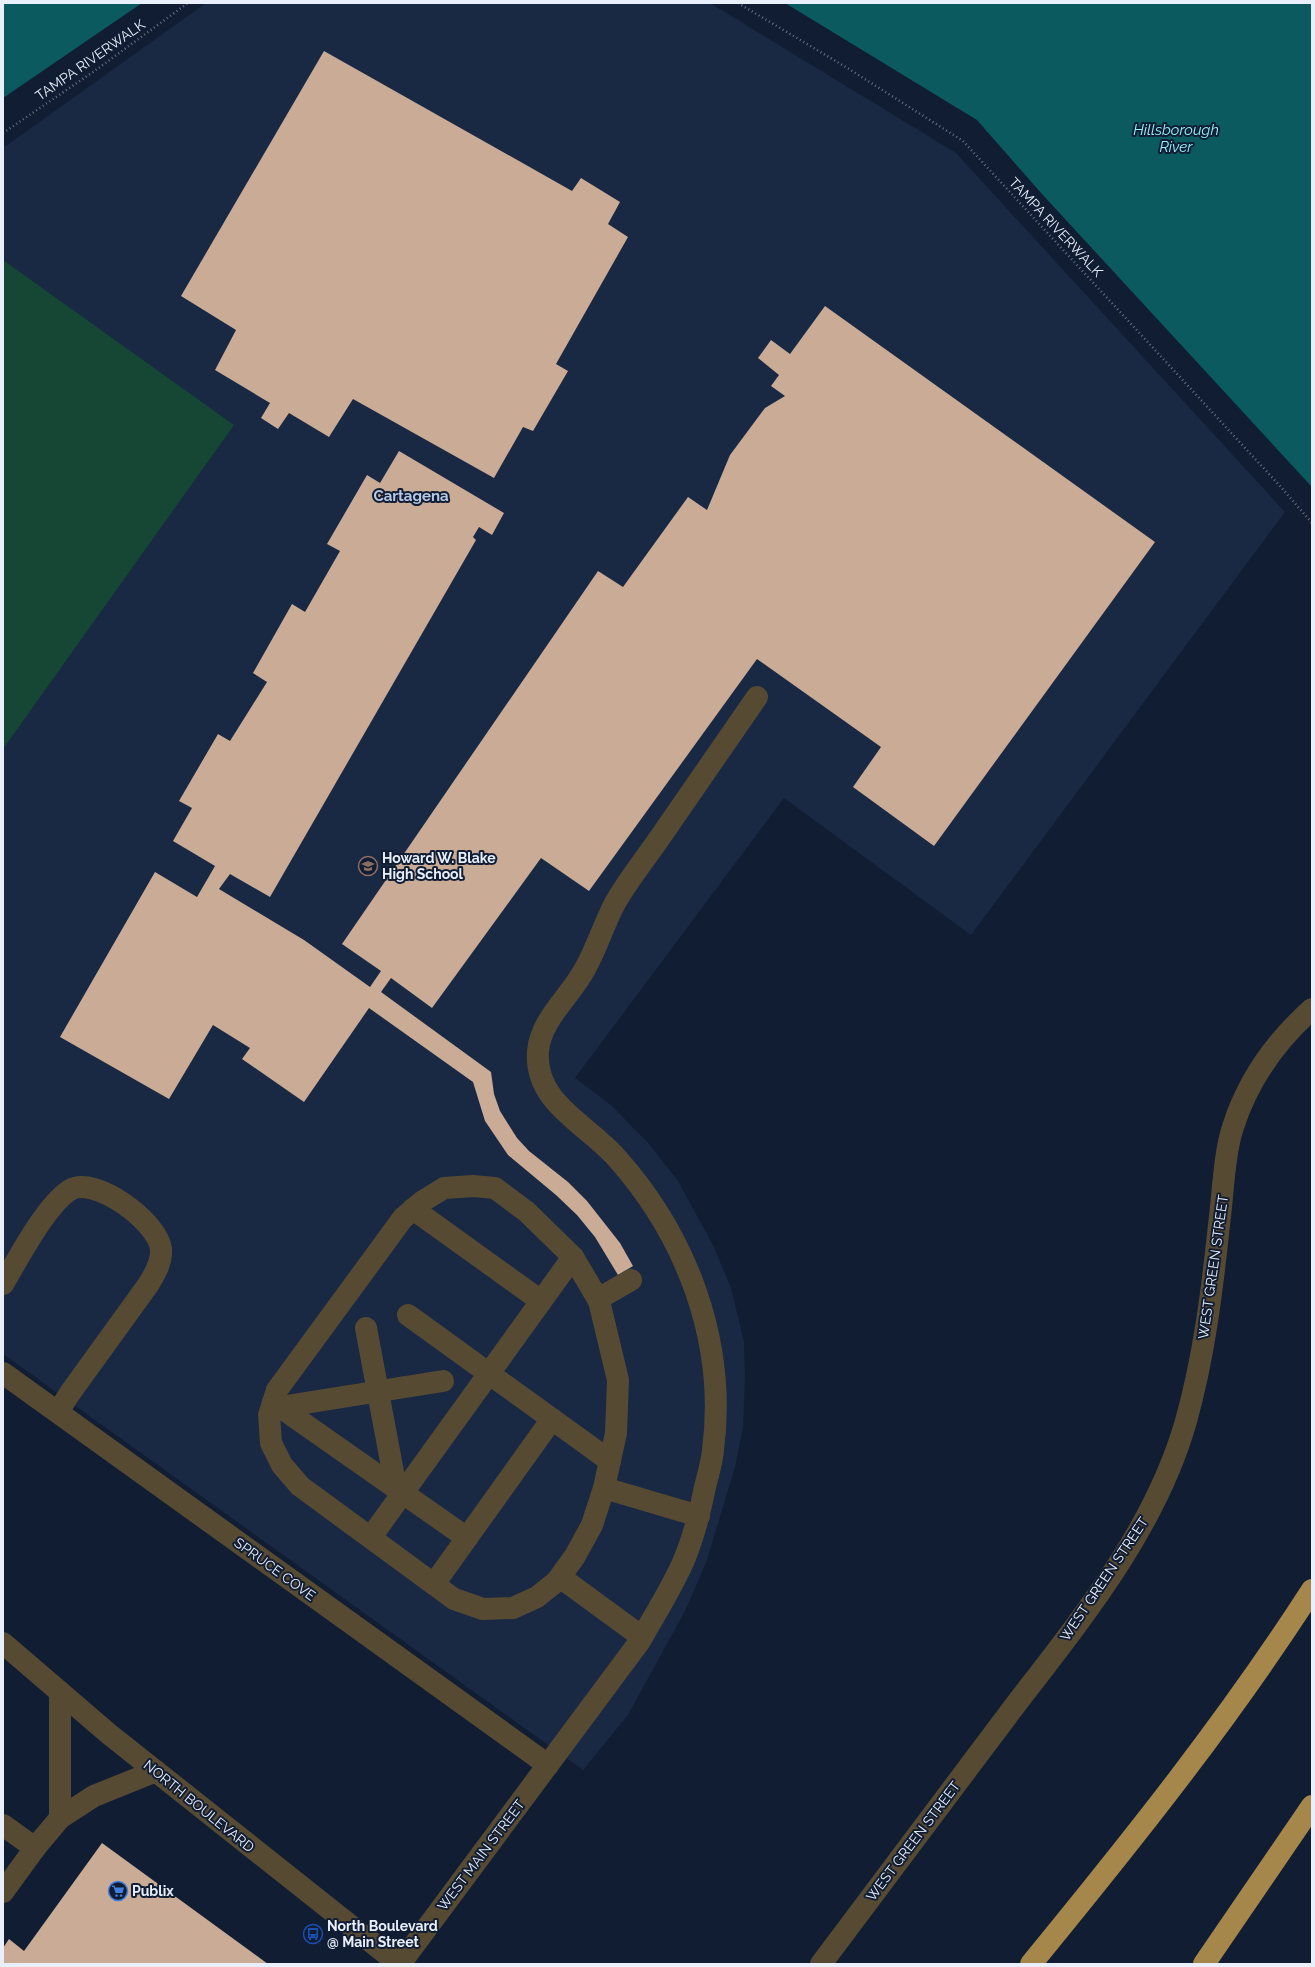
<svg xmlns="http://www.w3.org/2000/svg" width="1315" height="1967" font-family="Raleway,sans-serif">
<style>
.built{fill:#192843}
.green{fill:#154734}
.water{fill:#0b5a5f}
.building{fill:#c9ab96}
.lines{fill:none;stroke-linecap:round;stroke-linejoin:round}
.path{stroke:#677183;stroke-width:2.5;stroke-dasharray:1 3;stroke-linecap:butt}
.minor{stroke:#564a33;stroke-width:22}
.highway{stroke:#a5874b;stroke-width:22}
.labels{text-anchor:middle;stroke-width:4;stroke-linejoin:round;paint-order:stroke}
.street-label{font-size:14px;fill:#e9f0fc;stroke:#111d33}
.poi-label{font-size:14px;font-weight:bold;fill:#e9f0fc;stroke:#111d33;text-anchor:start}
.water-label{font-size:15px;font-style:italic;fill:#93f5fd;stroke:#111d33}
.neighbourhood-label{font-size:15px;font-weight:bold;fill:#b8c9e6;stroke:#111d33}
</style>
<rect width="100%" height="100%" fill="#111d33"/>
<path class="built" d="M 206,3 L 710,3 L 956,153 L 1285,512 L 971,935 L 784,798 L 575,1078 L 611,1105 L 649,1144 L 678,1181 L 713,1245 L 731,1288 L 744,1342 L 745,1376 L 743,1427 L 735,1467 L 707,1560 L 686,1609 L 628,1715 L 583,1770 L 3,1354 L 3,148 Z"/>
<path class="green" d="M 3,260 L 234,425 L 3,749 Z"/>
<g class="water">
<path d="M 3,3 L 142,3 L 3,98 Z"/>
<path d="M 785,3 L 1312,3 L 1312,487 L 1042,194 L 977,120 Z"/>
</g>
<g class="building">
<path d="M 324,51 L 572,191 L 581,178 L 620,202 L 608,224 L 628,237 L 556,364 L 568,371 L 533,431 L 523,427 L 494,478 L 353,399 L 329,437 L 289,413 L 278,429 L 261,418 L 270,403 L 215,370 L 236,330 L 181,296 Z"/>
<path d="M 825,306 L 1155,542 L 934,846 L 853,787 L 881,747 L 757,659 L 589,891 L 541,858 L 432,1008 L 391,978 L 381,992 L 491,1072 L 494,1094 L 500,1111 L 517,1138 L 529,1151 L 568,1182 L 587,1201 L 620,1243 L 633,1266 L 618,1275 L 595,1237 L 577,1215 L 556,1195 L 508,1155 L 485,1121 L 473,1082 L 369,1008 L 304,1102 L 242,1059 L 250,1048 L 213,1025 L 169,1099 L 60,1037 L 155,872 L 197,897 L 215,866 L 173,841 L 192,808 L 179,801 L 218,734 L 230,741 L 267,682 L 253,673 L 292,604 L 305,612 L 340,551 L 327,544 L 367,475 L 380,483 L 399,451 L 504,513 L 492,535 L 479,527 L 473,537 L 476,540 L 270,897 L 230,874 L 219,889 L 304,940 L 370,987 L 381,971 L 342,944 L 598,571 L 623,587 L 688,497 L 707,510 L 730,455 L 765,408 L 785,396 L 771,386 L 779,375 L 758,358 L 771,340 L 790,354 Z"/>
<path d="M 102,1843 L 268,1964 L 3,1964 L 3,1948 L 9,1939 L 24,1951 Z"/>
</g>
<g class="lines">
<g class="path">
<path d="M 738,3 L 849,69 L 963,141 L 1280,486 L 1312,523"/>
<path d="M 3,133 L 93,72 L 188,3"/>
</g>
<g class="minor">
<path d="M 473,1186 L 495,1188 L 527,1212 L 573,1257 L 599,1301 L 618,1380 L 616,1433 L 604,1488 L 592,1525 L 575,1556 L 557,1581 L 537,1597 L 513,1608 L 483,1609 L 454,1599 L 300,1486 L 282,1465 L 271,1443 L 269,1415 L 277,1390 L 403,1218 L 423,1201 L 444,1188 Z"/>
<path d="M 413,1209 L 541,1301"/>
<path d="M 3,1284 C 18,1259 46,1205 70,1190 C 95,1175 158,1222 161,1249 C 162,1262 155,1274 148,1285 L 70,1393 L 58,1412"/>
<path d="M 598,1299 L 631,1280"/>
<path d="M 408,1315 L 610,1461"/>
<path d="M 366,1328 L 396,1488"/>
<path d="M 3,1373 L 548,1765"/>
<path d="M 273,1402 L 467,1538"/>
<path d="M 280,1407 L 443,1381"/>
<path d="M 604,1488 L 699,1516"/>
<path d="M 371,1537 L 573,1257"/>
<path d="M 560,1577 L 642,1637"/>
<path d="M 434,1584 L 552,1419"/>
<path d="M 3,1643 L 109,1734 L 399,1964"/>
<path d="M 60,1692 L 60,1818"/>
<path d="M 3,1825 L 35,1848"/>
<path d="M 3,1892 L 35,1848 L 60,1818 L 94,1796 L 156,1771"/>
<path d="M 400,1964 L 640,1641 C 655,1614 672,1588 684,1560 C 694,1536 700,1512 705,1487 C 708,1475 712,1462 713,1450 C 727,1342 687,1236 615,1156 C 585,1123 534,1102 538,1051 C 541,1018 572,995 586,967 C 597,947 604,924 615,903 C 628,880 646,858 661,836 C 693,790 725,744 757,697"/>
<path d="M 821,1964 C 884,1880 947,1796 1010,1712 C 1078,1623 1155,1531 1186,1421 C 1204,1357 1212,1291 1219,1225 C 1223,1195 1224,1154 1233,1127 C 1248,1080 1276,1041 1312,1009"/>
</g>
<g class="highway">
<path d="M 1031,1964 C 1130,1843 1227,1722 1312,1590"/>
<path d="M 1204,1964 L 1312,1806"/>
</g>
</g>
<defs>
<symbol id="school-ring" viewBox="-11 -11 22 22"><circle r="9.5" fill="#111d33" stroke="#8d6e63" stroke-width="1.5"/><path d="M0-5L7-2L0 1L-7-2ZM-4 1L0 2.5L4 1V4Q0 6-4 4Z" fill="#8d6e63"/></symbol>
<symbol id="supermarket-ring" viewBox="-11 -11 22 22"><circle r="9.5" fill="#111d33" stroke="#3f7fe0" stroke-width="1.5"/><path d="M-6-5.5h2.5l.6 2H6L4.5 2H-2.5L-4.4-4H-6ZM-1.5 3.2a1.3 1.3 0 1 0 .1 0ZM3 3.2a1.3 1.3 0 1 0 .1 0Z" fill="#3f7fe0"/></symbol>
<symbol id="bus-ring" viewBox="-11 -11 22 22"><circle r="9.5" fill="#111d33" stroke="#1a4fb4" stroke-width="1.5"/><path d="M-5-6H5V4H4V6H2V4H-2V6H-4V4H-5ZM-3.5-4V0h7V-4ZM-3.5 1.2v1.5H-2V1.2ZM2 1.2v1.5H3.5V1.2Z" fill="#1a4fb4"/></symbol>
</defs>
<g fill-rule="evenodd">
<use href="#school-ring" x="357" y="855" width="22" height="22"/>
<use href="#supermarket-ring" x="107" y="1880" width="22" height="22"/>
<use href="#bus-ring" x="302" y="1923" width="22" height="22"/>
</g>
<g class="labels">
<g class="street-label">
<text transform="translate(90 60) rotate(-35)" y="5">TAMPA RIVERWALK</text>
<text transform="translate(1056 227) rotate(47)" y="5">TAMPA RIVERWALK</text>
<text transform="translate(1213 1267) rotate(-82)" y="5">WEST GREEN STREET</text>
<text transform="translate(275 1569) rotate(36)" y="5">SPRUCE COVE</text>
<text transform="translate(1104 1579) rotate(-56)" y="5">WEST GREEN STREET</text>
<text transform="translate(199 1806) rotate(39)" y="5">NORTH BOULEVARD</text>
<text transform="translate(913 1841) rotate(-53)" y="5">WEST GREEN STREET</text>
<text transform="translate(481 1855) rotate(-53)" y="5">WEST MAIN STREET</text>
</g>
<g class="poi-label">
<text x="382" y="863">Howard W. Blake<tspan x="382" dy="16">High School</tspan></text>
<text x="132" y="1896">Publix</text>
<text x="327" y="1931">North Boulevard<tspan x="327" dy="16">@ Main Street</tspan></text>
</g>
<g class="water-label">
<text x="1176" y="135">Hillsborough<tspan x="1176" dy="17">River</tspan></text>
</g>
<g class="neighbourhood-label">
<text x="411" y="501">Cartagena</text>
</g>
</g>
<rect width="1315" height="1967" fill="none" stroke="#e9f0fc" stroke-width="8"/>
</svg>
